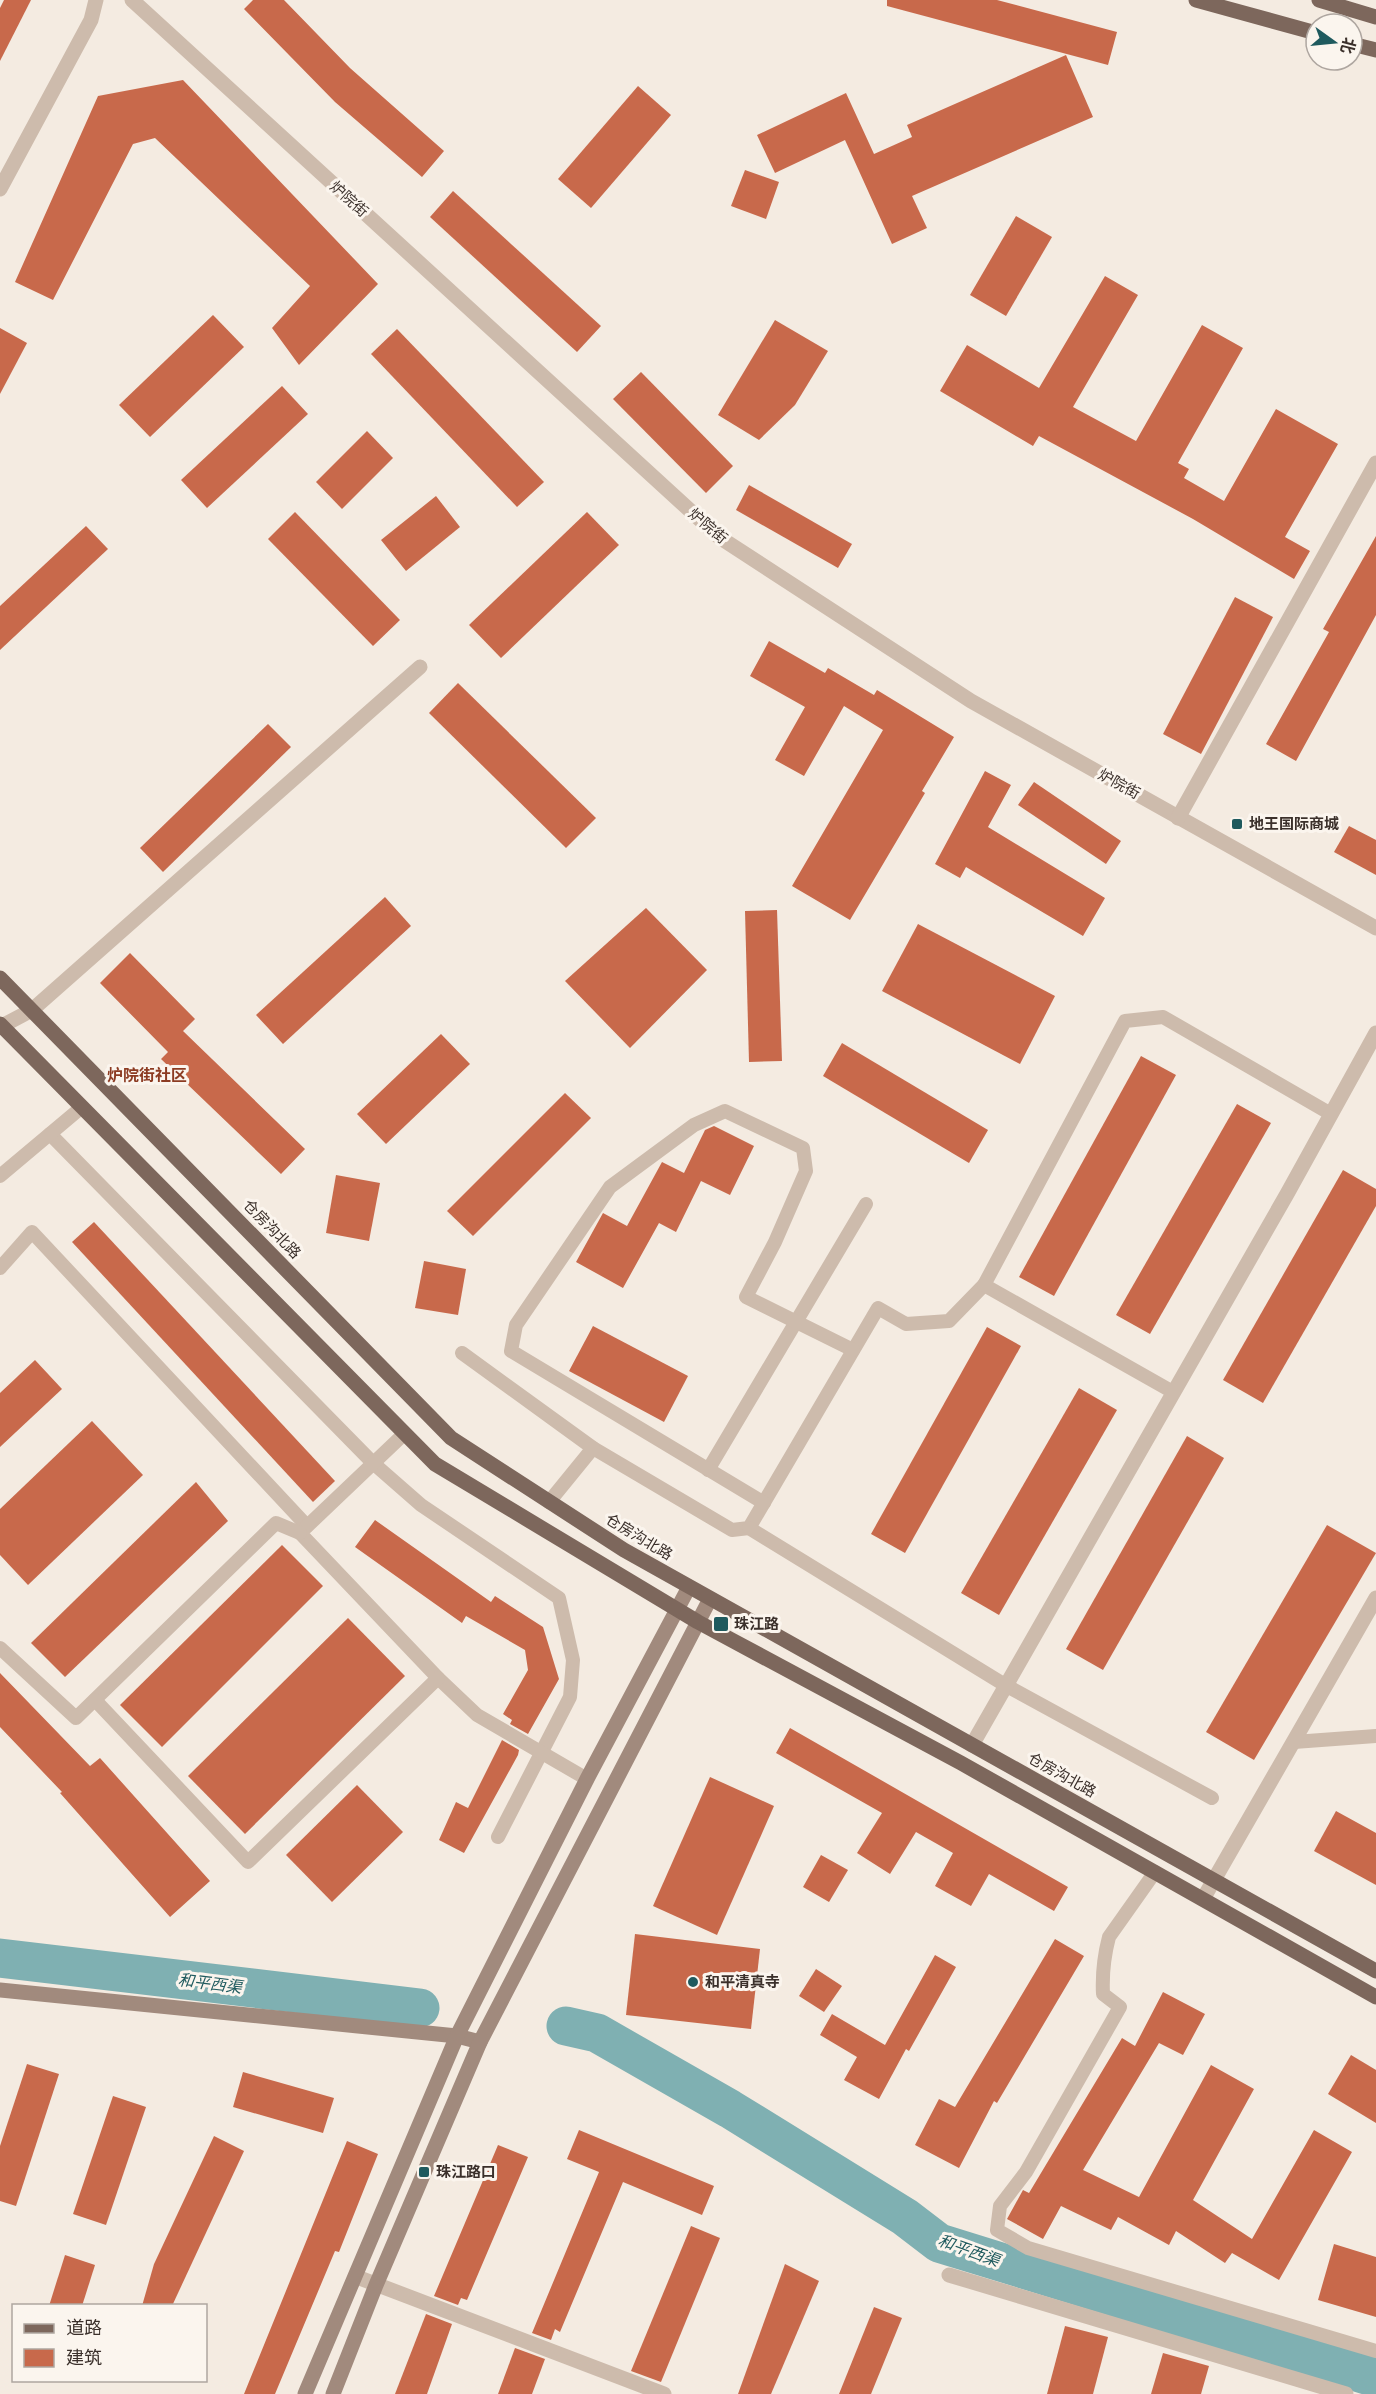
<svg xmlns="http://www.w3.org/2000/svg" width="1376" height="2394" font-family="'Titillium Web','Noto Sans SC',sans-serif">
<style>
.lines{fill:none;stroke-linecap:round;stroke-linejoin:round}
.river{stroke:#7fb0b2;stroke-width:39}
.building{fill:#c8694b}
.lane{stroke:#cdbbac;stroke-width:14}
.street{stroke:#cdbbac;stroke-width:15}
.secondary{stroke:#a18a7d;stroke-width:15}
.primary{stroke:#7d675c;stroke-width:15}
.poi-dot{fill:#1f5a5e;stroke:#fbf5ee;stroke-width:2}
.labels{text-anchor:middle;stroke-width:6;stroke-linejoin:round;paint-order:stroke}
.street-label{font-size:15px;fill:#3b302b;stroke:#fbf5ee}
.poi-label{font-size:15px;font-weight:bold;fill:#3b302b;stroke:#fbf5ee;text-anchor:start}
.neighbourhood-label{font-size:16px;font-weight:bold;fill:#8c3b22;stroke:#fbf5ee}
.water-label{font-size:16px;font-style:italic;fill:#1f5a5e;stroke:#fbf5ee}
</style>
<rect width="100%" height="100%" fill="#f4ebe1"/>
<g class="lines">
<g class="river">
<path d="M 0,1958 L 420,2008"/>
<path d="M 566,2026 L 597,2033 L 730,2109 L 905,2217 L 939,2243 L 1376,2378"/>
</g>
</g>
<g class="building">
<path d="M 4,0 L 31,0 L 0,61 L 0,8 Z"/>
<path d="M 253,0 L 284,0 L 350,68 L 444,151 L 422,177 L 335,102 L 244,9 Z"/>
<path d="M 887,0 L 997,0 L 1117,32 L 1108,65 L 887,6 Z"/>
<path d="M 1066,55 L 1093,117 L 912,196 L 927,228 L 892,244 L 845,140 L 775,173 L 757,135 L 846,93 L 874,154 L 912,137 L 907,125 Z"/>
<path d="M 183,80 L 378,284 L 299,365 L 272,328 L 310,286 L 155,138 L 133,144 L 53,300 L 15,282 L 98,96 Z"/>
<path d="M 638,86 L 671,115 L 591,208 L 558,179 Z"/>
<path d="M 745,170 L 779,182 L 766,219 L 731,206 Z"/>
<path d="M 453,191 L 601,326 L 577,352 L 430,217 Z"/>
<path d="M 1016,216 L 1052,237 L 1006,316 L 970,295 Z"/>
<path d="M 1105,276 L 1138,295 L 1073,407 L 1136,441 L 1202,325 L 1243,348 L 1178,463 L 1189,469 L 1184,478 L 1224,501 L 1276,409 L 1338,444 L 1285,537 L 1310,551 L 1294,579 L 1193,519 L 1039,436 L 1033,446 L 940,391 L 967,345 L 1039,388 Z"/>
<path d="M 213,315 L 244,347 L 150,437 L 119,405 Z"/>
<path d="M 775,320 L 828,351 L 795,405 L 759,440 L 718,415 Z"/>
<path d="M 0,328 L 27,343 L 0,394 Z"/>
<path d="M 397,329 L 544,482 L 517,507 L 371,354 Z"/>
<path d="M 641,372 L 733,466 L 706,493 L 613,399 Z"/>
<path d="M 282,386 L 308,414 L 207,508 L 181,480 Z"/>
<path d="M 367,431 L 393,458 L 342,509 L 316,482 Z"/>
<path d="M 749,485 L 852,544 L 838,568 L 736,510 Z"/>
<path d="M 436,496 L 460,527 L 406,571 L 381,540 Z"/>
<path d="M 295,512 L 400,620 L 373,646 L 268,539 Z"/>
<path d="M 587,512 L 619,545 L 501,658 L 469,625 Z"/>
<path d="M 86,526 L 108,549 L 0,650 L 0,606 Z"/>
<path d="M 1376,536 L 1376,615 L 1296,761 L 1266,744 L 1329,632 L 1323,629 Z"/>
<path d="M 1235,597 L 1273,617 L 1201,754 L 1163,734 Z"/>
<path d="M 769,641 L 825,673 L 828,668 L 874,695 L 877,690 L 954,737 L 922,791 L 925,793 L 850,920 L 792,886 L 883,730 L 844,706 L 804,776 L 775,760 L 805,707 L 750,676 Z"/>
<path d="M 458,683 L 596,818 L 566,848 L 429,713 Z"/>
<path d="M 268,724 L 291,747 L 163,872 L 140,848 Z"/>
<path d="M 985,771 L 1011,785 L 988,827 L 1105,898 L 1083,936 L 966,867 L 960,878 L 935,864 Z"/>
<path d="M 1034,782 L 1121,841 L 1106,864 L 1018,805 Z"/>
<path d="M 1349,826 L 1376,840 L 1376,875 L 1334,852 Z"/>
<path d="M 385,897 L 411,926 L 283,1044 L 256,1015 Z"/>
<path d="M 646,908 L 707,970 L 630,1048 L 565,981 Z"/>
<path d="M 777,910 L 782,1061 L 749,1062 L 745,911 Z"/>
<path d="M 918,924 L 1055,996 L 1020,1064 L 882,991 Z"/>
<path d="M 130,953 L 195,1019 L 183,1031 L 305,1149 L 281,1174 L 161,1059 L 168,1052 L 100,983 Z"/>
<path d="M 441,1034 L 470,1064 L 386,1144 L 357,1114 Z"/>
<path d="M 842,1043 L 988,1130 L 969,1163 L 823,1076 Z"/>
<path d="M 1141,1056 L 1176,1075 L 1054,1296 L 1019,1277 Z"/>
<path d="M 565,1093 L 591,1118 L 473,1236 L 447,1211 Z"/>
<path d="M 1237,1104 L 1271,1123 L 1150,1334 L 1116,1315 Z"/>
<path d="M 714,1126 L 754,1146 L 730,1195 L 701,1181 L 676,1232 L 659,1223 L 623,1288 L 576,1262 L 603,1213 L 627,1226 L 662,1162 L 684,1173 L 705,1130 Z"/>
<path d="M 1343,1170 L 1376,1189 L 1376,1206 L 1263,1403 L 1223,1380 Z"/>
<path d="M 336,1175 L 380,1183 L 369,1241 L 326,1233 Z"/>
<path d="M 94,1222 L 335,1481 L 313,1502 L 72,1242 Z"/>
<path d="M 424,1261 L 466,1269 L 458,1315 L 415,1308 Z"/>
<path d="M 593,1326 L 688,1376 L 664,1422 L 569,1371 Z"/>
<path d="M 987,1327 L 1021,1346 L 905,1553 L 871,1534 Z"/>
<path d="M 35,1360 L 62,1389 L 0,1447 L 0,1393 Z"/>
<path d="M 1079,1388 L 1117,1410 L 999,1615 L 961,1593 Z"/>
<path d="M 92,1421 L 143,1475 L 28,1585 L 0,1555 L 0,1509 Z"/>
<path d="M 1187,1436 L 1224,1458 L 1103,1670 L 1066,1649 Z"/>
<path d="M 196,1482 L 228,1521 L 65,1677 L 31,1643 Z"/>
<path d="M 375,1520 L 491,1602 L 495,1596 L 543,1627 L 559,1679 L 528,1734 L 510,1724 L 512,1720 L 503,1714 L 528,1670 L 525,1650 L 466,1616 L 462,1623 L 355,1547 Z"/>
<path d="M 1327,1525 L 1376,1553 L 1254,1760 L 1206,1732 Z"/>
<path d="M 282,1545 L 323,1586 L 162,1747 L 120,1705 Z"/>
<path d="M 348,1618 L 405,1676 L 245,1834 L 188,1776 Z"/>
<path d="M 0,1673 L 90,1766 L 100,1758 L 210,1881 L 170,1917 L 60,1793 L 62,1792 L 0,1727 Z"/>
<path d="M 790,1728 L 1068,1887 L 1054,1911 L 989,1874 L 971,1906 L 935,1886 L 953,1853 L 916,1832 L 890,1874 L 857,1853 L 882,1813 L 776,1753 Z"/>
<path d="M 502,1740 L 519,1750 L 518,1755 L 464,1853 L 439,1840 L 456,1802 L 468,1808 Z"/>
<path d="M 710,1777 L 774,1806 L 717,1935 L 653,1906 Z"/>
<path d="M 357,1785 L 403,1832 L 332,1902 L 286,1855 Z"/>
<path d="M 1336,1811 L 1376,1833 L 1376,1885 L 1314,1851 Z"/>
<path d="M 821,1855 L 848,1870 L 829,1902 L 803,1887 Z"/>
<path d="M 635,1934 L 760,1949 L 751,2029 L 626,2015 Z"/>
<path d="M 1055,1939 L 1084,1956 L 997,2103 L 994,2101 L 959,2168 L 915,2145 L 939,2099 L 955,2107 Z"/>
<path d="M 935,1955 L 956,1967 L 909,2051 L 906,2049 L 879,2099 L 844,2080 L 857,2057 L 820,2035 L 832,2014 L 885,2045 Z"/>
<path d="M 816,1969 L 842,1986 L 824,2012 L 799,1996 Z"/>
<path d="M 1163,1992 L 1205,2014 L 1183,2055 L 1159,2043 L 1083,2170 L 1139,2197 L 1211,2065 L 1254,2089 L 1193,2200 L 1252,2239 L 1314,2130 L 1352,2152 L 1279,2280 L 1232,2253 L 1225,2263 L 1176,2231 L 1169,2245 L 1118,2217 L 1111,2230 L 1061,2206 L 1043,2239 L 1007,2219 L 1023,2190 L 1029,2193 L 1122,2038 L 1135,2046 Z"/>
<path d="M 1351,2055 L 1376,2070 L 1376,2123 L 1328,2094 Z"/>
<path d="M 27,2064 L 59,2074 L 16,2206 L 0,2201 L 0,2146 Z"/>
<path d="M 243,2072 L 334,2098 L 323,2133 L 233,2107 Z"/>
<path d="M 113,2096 L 146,2107 L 106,2225 L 73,2214 Z"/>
<path d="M 579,2130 L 714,2186 L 702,2215 L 623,2182 L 560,2332 L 555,2329 L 551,2340 L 532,2333 L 599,2172 L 567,2159 Z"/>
<path d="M 214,2136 L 244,2151 L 172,2306 L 142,2306 L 154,2264 Z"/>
<path d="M 347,2141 L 378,2154 L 339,2252 L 335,2251 L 275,2394 L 244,2394 Z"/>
<path d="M 498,2145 L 528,2157 L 467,2300 L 461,2298 L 458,2305 L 434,2296 Z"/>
<path d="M 691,2226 L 720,2238 L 661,2382 L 631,2371 Z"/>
<path d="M 1334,2244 L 1376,2257 L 1376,2317 L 1318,2300 Z"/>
<path d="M 65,2255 L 95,2265 L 82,2306 L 49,2306 Z"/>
<path d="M 785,2264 L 819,2281 L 771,2394 L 738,2394 Z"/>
<path d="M 874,2307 L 902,2318 L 871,2394 L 839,2394 Z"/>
<path d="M 426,2314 L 452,2324 L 427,2394 L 395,2394 Z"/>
<path d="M 1065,2326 L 1108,2337 L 1093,2394 L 1047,2394 Z"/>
<path d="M 515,2348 L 545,2359 L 532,2394 L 498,2394 Z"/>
<path d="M 1163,2353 L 1209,2366 L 1201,2394 L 1151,2394 Z"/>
</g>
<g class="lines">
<g class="lane">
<path d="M 50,1134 L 373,1463 L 421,1505 L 559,1598 L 573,1660 L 570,1697 L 498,1837"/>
<path d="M 0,1176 L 82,1107"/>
<path d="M 0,1268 L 32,1232 L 307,1526"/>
<path d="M 462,1353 L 593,1448 L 732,1530 L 749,1528 L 878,1308 L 906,1324 L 949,1321 L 984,1285"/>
<path d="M 1173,1392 L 984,1285 L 1125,1021 L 1163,1017 L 1331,1114"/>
<path d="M 404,1434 L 300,1533 L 438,1678 L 477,1715 L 587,1779"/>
<path d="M 708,1470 L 866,1204"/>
<path d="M 549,1502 L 593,1448"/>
<path d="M 764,1503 L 511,1351 L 516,1325 L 610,1187 L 694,1125 L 725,1111 L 803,1148 L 806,1171 L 775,1242 L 746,1297 L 853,1350"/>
<path d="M 749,1528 L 1005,1685 L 1212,1798"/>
<path d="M 0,1648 L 76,1718 L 276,1523 L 300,1533"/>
<path d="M 95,1700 L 248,1862 L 438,1678"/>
<path d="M 1294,1742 L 1376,1736"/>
<path d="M 1155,1872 L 1109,1937 C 1104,1956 1102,1974 1103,1994 L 1120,2007 L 1026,2172 L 1000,2206 L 997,2230 L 1028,2248 L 1376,2351"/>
</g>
<g class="street">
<path d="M 132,0 L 719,537 L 971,701 L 1376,928"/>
<path d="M 0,189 L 91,20 L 96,0"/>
<path d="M 1178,818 L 1376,463"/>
<path d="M 2,1026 L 32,1010 L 420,667"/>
<path d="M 972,1745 L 1287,1194 L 1376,1033"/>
<path d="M 1203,1899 L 1376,1598"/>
<path d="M 949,2275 L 1346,2394"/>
<path d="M 357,2277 L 664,2394"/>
</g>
<g class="secondary">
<path d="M 0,1990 L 457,2036 L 480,2042"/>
<path d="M 305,2394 L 457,2036 L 587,1779 L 689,1587"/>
<path d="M 333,2394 L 376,2285 L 480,2042 L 710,1599"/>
</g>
<g class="primary">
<path d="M 1196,0 L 1316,33"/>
<path d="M 1319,0 L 1376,17"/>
<path d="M 1352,44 L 1376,50"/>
<path d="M 0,978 L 451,1438 L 624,1550 L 1376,1971"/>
<path d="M 0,1024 L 435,1464 L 698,1622 L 961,1763 L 1376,1997"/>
</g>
</g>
<g class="poi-dot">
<rect x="1231" y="818" width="12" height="12" rx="3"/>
<rect x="713" y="1616" width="16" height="16" rx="3"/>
<circle cx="693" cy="1982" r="6"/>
<rect x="418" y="2166" width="12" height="12" rx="3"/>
</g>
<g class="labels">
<g class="street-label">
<text transform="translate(349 199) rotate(42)" y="5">炉院街</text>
<text transform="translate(708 526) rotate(40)" y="5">炉院街</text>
<text transform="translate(1119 784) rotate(29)" y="5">炉院街</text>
<text transform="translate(272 1229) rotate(46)" y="5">仓房沟北路</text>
<text transform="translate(639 1537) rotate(31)" y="5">仓房沟北路</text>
<text transform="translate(1062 1775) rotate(29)" y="5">仓房沟北路</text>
</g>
<g class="poi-label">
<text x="1249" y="829">地王国际商城</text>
<text x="734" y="1629">珠江路</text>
<text x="705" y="1987">和平清真寺</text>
<text x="436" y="2177">珠江路口</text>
</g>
<g class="neighbourhood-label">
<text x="147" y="1081">炉院街社区</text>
</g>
<g class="water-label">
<text transform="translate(210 1983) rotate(7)" y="6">和平西渠</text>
<text transform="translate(969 2250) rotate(20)" y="6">和平西渠</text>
</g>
</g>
<rect x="12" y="2304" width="195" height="78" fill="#fbf5ee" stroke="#aea6a0" stroke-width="1.5"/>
<rect x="24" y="2324" width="30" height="9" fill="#7d675c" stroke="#aea6a0" stroke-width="1.5"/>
<text x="66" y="2334" font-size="18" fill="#3b302b">道路</text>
<rect x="24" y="2349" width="30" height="18" fill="#c8694b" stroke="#aea6a0" stroke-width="1.5"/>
<text x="66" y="2364" font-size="18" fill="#3b302b">建筑</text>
<g transform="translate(1334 42) rotate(105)"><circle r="28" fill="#fbf5ee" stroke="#aea6a0" stroke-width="1.5"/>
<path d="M0-4.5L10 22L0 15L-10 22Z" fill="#1f5a5e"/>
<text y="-9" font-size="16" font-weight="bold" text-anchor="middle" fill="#3b302b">北</text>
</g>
</svg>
